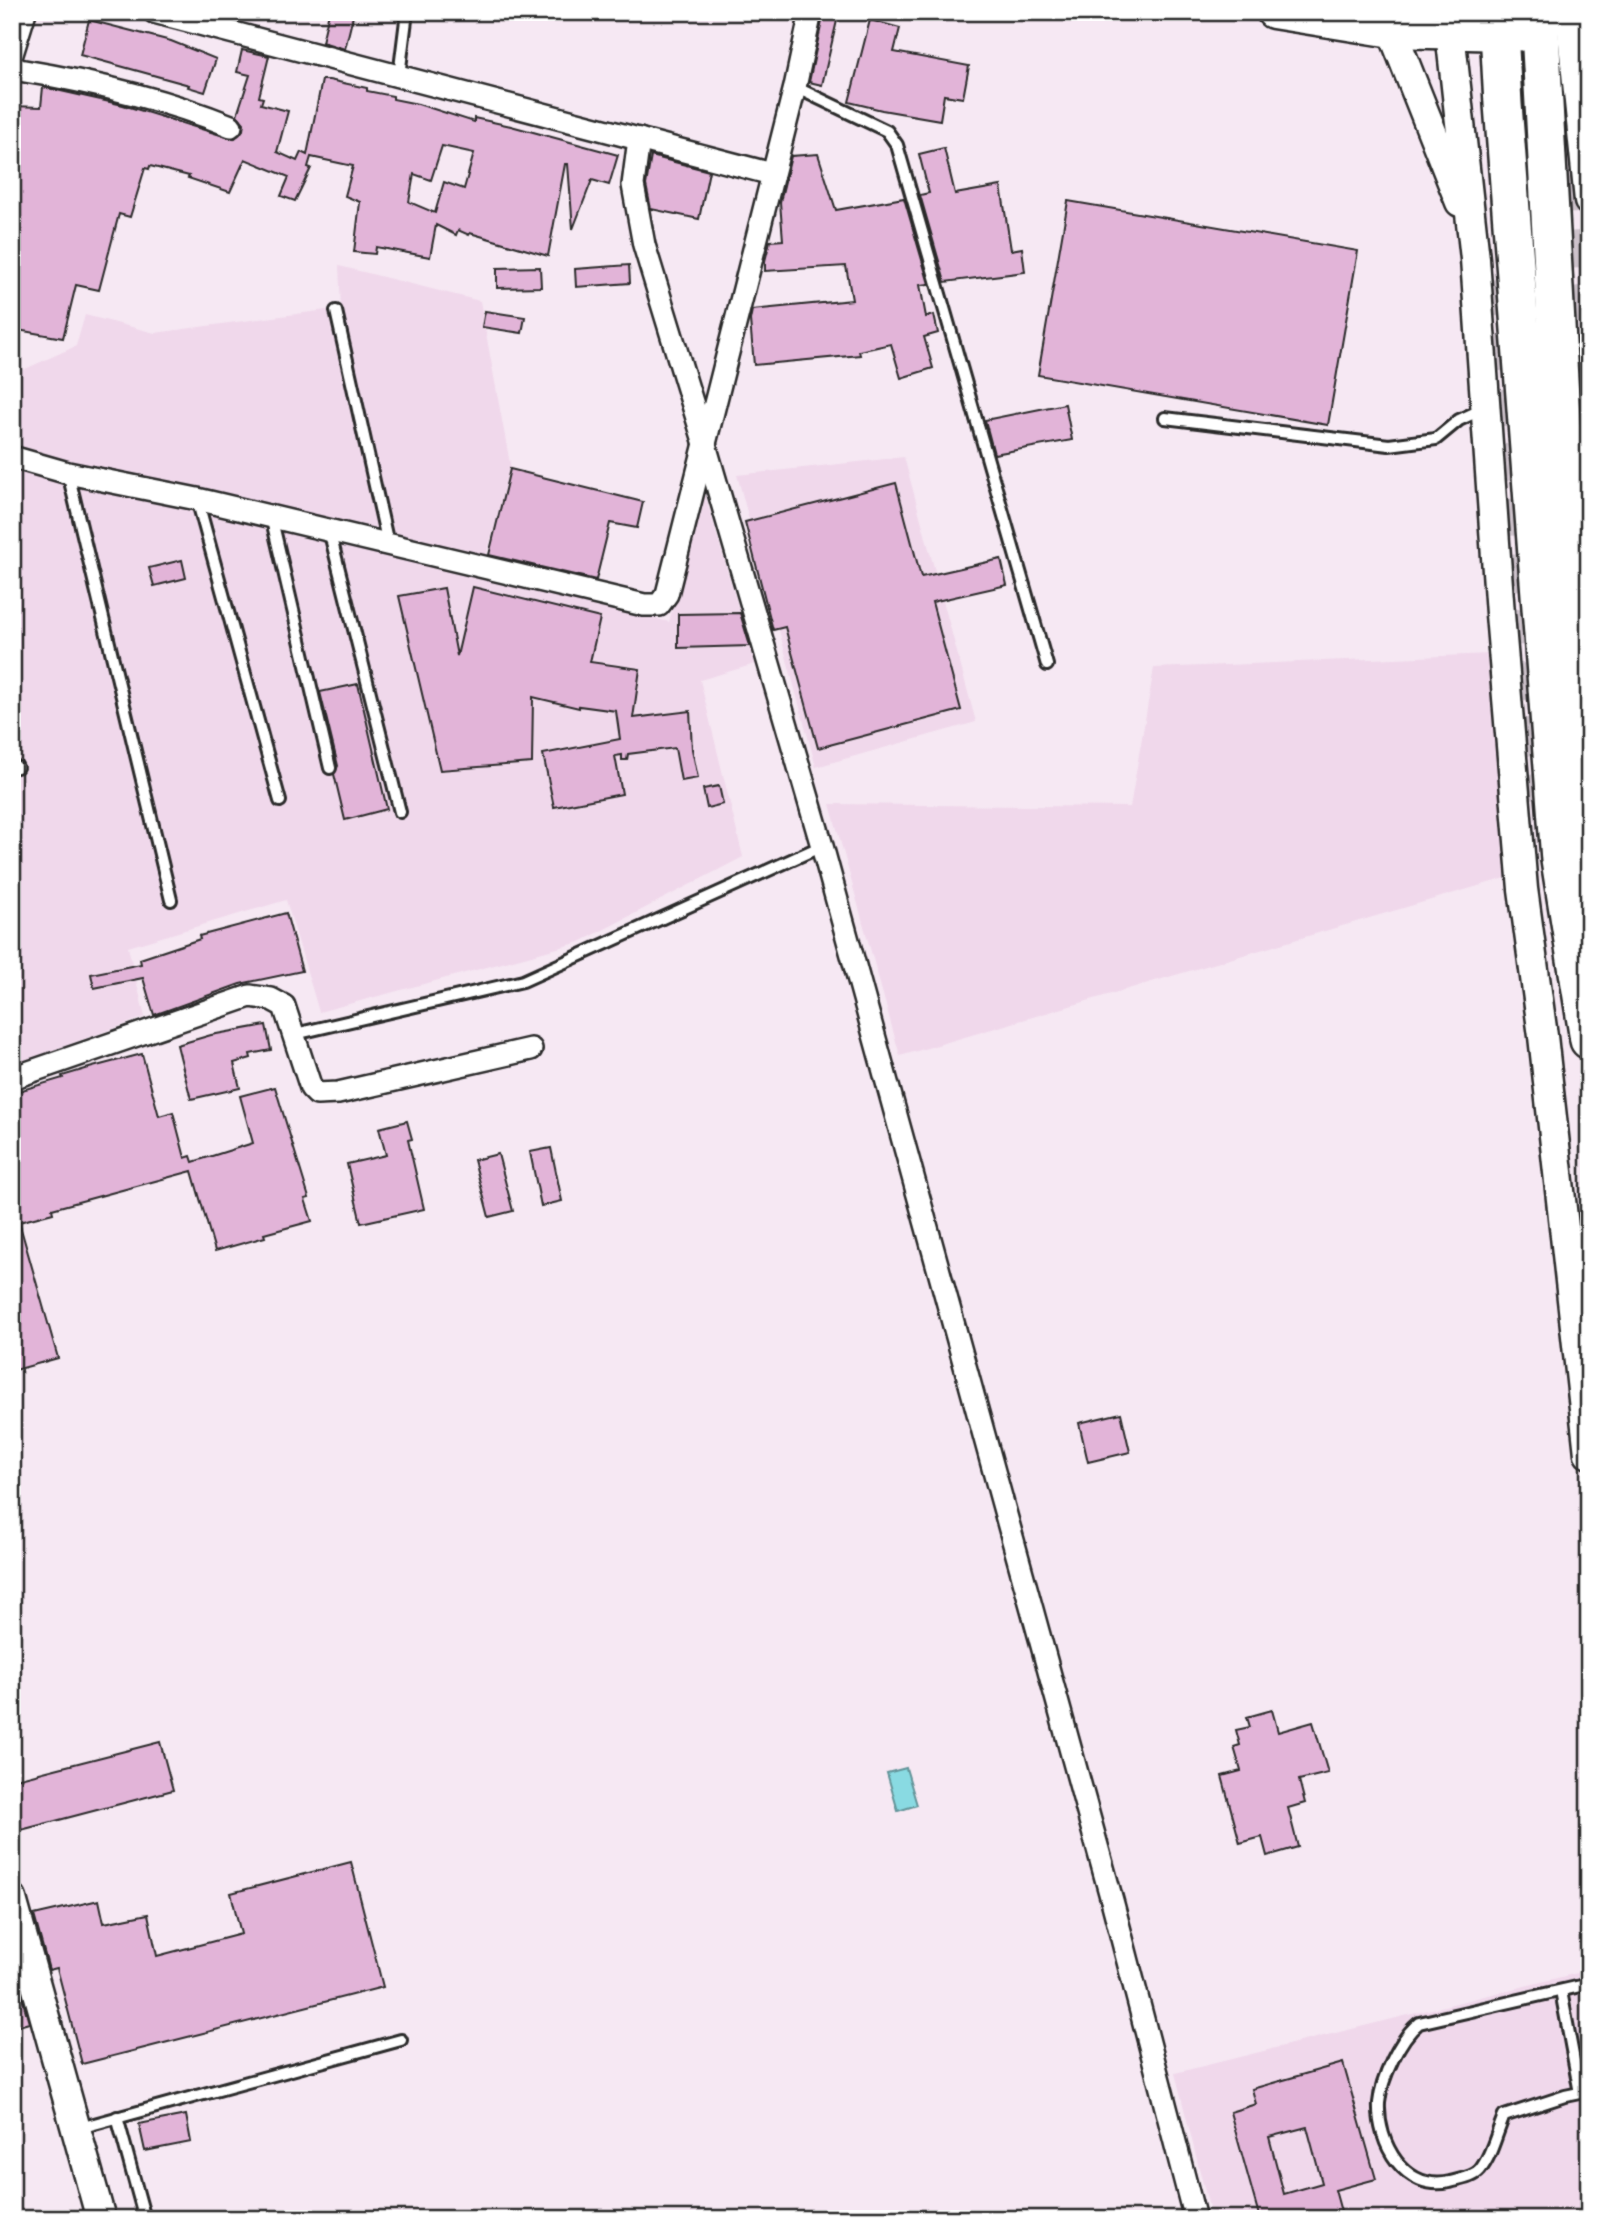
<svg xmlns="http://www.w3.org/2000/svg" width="1601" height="2231" font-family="'Playpen Sans',sans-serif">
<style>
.built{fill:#f0d8eb}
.water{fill:#89dae2;stroke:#639499;stroke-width:2}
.building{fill:#e2b4d8;stroke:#2b2b2b;stroke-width:2;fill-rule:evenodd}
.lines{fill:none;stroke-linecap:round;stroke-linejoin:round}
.trunk-tunnel{stroke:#cdc2cb;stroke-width:37;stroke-dasharray:37 18;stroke-linecap:butt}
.service-casing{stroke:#2b2b2b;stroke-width:16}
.minor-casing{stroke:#2b2b2b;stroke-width:26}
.tertiary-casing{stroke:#2b2b2b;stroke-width:33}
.secondary-casing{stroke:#2b2b2b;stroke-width:37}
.trunk-casing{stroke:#2b2b2b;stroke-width:42}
.service{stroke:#fff;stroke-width:10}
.minor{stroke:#fff;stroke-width:21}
.tertiary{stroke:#fff;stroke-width:28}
.secondary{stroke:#fff;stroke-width:32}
.trunk{stroke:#fff;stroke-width:37}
</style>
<rect width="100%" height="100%" fill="#f6e8f3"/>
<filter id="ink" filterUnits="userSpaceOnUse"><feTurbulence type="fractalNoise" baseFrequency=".0143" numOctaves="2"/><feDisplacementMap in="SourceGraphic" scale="14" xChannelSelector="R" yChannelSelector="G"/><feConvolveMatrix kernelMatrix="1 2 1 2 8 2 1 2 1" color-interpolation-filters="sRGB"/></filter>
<g filter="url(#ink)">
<g class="built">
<path d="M 339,266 L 480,301 L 511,469 L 481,574 L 669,622 L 703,488 L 755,664 L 700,680 L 743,857 L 580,942 L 319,1012 L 286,900 L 128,947 L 145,1017 L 12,1065 L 12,375 L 76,346 L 85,315 L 155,333 L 341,308 Z"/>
<path d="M 904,457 L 976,722 L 816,767 L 737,475 Z"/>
<path d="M 1490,654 L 1509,877 L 900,1056 L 830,804 L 1130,807 L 1154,668 Z"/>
<path d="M 1589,1970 L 1589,2219 L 1212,2219 L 1175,2073 Z"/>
</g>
<path class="water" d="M 906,1768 L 917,1805 L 898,1811 L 887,1773 Z"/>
<g class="building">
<path d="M 329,12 L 354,12 L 345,49 L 322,42 Z"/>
<path d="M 824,12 L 839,12 L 822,85 L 809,82 Z"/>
<path d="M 89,20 L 171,41 L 216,59 L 205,92 L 188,87 L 189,85 L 80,55 Z"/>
<path d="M 870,20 L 900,28 L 894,52 L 969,66 L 963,98 L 944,95 L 940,120 L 882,110 L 849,102 Z"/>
<path d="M 242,50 L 269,56 L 259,97 L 263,98 L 261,104 L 288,111 L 277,152 L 297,161 L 301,152 L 307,155 L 322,80 L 329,80 L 367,88 L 367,91 L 393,96 L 393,99 L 418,104 L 474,122 L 474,118 L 511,126 L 618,155 L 609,185 L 592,180 L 573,229 L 568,164 L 565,164 L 548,256 L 470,233 L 469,235 L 458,230 L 456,235 L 436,225 L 430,257 L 376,247 L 375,254 L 354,252 L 360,202 L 345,196 L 353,166 L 311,157 L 308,167 L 311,168 L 295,201 L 281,196 L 289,177 L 245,159 L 230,192 L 188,178 L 189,176 L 150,166 L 149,169 L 145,168 L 130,217 L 119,214 L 99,290 L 76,285 L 63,338 L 12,329 L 12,169 L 18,144 L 12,143 L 12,106 L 41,107 L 43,87 L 123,105 L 234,139 L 243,130 L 244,123 L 237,115 L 250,75 L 237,72 ZM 442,146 L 474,153 L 464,189 L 444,182 L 435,213 L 409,202 L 414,174 L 431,180 Z"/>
<path d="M 944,148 L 955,194 L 1001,186 L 1011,250 L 1022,248 L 1025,272 L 945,282 L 920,195 L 929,193 L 919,154 Z"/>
<path d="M 818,154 L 836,210 L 904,198 L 929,284 L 920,285 L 926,317 L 934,315 L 938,333 L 924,337 L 933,368 L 901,378 L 891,344 L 859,351 L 860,355 L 754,365 L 750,320 L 752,310 L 852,300 L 846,266 L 765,271 L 765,261 L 770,241 L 783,240 L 780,202 L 791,156 Z"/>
<path d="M 651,156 L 709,171 L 699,219 L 651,209 L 646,185 Z"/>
<path d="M 1068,201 L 1358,251 L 1328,425 L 1038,375 Z"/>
<path d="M 629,265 L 630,283 L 576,287 L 575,269 Z"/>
<path d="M 540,267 L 541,287 L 497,288 L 497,268 Z"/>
<path d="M 485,311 L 525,317 L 522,333 L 482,327 Z"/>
<path d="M 1065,404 L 1072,440 L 994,454 L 985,420 Z"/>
<path d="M 510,469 L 643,502 L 637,528 L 610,523 L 596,580 L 489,555 Z"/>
<path d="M 896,483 L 921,577 L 1001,559 L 1007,585 L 932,602 L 961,710 L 818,748 L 785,627 L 773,630 L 745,522 Z"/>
<path d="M 182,560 L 186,578 L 154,586 L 149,568 Z"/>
<path d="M 473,587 L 600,618 L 590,662 L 640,669 L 633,718 L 690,711 L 692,749 L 698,778 L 681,781 L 675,748 L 628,754 L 627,760 L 622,760 L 622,755 L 615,756 L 622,794 L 554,807 L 543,754 L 620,739 L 616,711 L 579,706 L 579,708 L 533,697 L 532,763 L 440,770 L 399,596 L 444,588 L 457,656 Z"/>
<path d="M 740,613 L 750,646 L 678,648 L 678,614 Z"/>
<path d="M 358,684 L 387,809 L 345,820 L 334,774 L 338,766 L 320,692 Z"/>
<path d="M 719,786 L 723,804 L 707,808 L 703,789 Z"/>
<path d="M 286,913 L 302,971 L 240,984 L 154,1015 L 143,978 L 94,988 L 91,974 L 141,964 L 140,959 L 200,939 L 199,936 Z"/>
<path d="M 266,1025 L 271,1050 L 250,1054 L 251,1058 L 234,1063 L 240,1088 L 191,1099 L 177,1045 L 211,1035 Z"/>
<path d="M 142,1054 L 159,1116 L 173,1112 L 185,1158 L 191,1156 L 193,1162 L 253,1143 L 240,1096 L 275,1087 L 309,1198 L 305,1199 L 312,1221 L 264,1234 L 265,1237 L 215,1251 L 192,1171 L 52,1209 L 53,1213 L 19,1222 L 58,1358 L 12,1371 L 12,1093 L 63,1078 L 62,1076 L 89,1068 Z"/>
<path d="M 407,1121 L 412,1139 L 408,1140 L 424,1209 L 361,1223 L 347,1164 L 386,1155 L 379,1128 Z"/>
<path d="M 551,1148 L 562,1201 L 541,1206 L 530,1152 Z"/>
<path d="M 498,1154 L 513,1211 L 489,1217 L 474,1160 Z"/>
<path d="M 1121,1413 L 1130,1452 L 1088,1462 L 1079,1423 Z"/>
<path d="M 1272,1710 L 1278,1732 L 1313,1722 L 1328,1773 L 1299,1780 L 1305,1803 L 1288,1808 L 1298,1847 L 1267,1856 L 1262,1837 L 1240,1843 L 1222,1776 L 1241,1771 L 1234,1747 L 1240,1745 L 1236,1730 L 1250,1727 L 1247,1717 Z"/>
<path d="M 160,1742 L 173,1790 L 21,1830 L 12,1797 L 12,1780 Z"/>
<path d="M 351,1862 L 383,1987 L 82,2064 L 57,1968 L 49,1970 L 34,1915 L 99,1900 L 104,1923 L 148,1914 L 157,1956 L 241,1934 L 231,1893 Z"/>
<path d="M 12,1962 L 29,2023 L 12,2028 Z"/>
<path d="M 1343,2063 L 1376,2179 L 1335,2190 L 1343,2219 L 1260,2219 L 1230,2112 L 1256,2104 L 1252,2089 ZM 1307,2127 L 1322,2183 L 1284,2194 L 1269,2137 Z"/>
<path d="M 186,2115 L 191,2142 L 145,2151 L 139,2124 Z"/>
</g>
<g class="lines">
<g class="trunk-tunnel">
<path d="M 1557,12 L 1589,566"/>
<path d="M 1499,279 L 1525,720 L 1548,794"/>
</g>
<defs>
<g id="service">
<path d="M 399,76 L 407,12"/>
<path d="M 795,87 L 887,131 L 897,145 L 1047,665"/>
<path d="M 336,311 L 388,544"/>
<path d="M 1165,418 L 1389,445 L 1436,439 L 1459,420 L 1483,409"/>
<path d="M 68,473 L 171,900"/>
<path d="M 197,499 L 280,801"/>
<path d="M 271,516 L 330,768"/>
<path d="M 329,530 L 400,812"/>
<path d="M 12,768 L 17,767"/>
<path d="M 295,1034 L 523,981 L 822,846"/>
<path d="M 1589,1984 L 1419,2023 C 1400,2038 1381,2079 1379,2103 C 1377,2144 1405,2192 1450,2182 C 1460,2179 1473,2178 1480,2170 C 1492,2155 1496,2134 1504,2116 L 1565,2096 L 1589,2091"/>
<path d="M 1561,1991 L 1580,2093"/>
<path d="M 117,2117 L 145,2219"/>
<path d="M 76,2129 L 401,2040"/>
</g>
<g id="minor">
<path d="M 154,12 L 772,174"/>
<path d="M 12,54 L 25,12"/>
<path d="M 12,65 L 19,70 C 92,82 162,98 231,126"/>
<path d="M 639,139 L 633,185 L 644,245 L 704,441 L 822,846 L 1113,1904 L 1195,2219"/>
<path d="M 12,457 L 68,473 L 197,499 L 644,605 L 659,605 L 667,594 L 795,87 L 811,12"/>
<path d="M 12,1078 L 250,996 L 271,999 L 284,1006 L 311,1088 L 317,1094 L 338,1093 L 531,1049"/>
</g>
<g id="tertiary">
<path d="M 1453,12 L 1450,32 L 1475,259 L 1500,614 L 1523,889 L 1543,1036 L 1589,1454"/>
<path d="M 1570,12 L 1589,201"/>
<path d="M 1392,31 L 1460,202"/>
<path d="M 12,1899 L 101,2219"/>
</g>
<path id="secondary" d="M 1273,12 L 1392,31 L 1540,35"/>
<g id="trunk">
<path d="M 1498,12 L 1503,104 L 1560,860 L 1589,1040"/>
<path d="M 1539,12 L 1585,858 L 1589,883"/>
</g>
</defs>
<use href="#service" class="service-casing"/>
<use href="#minor" class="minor-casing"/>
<use href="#tertiary" class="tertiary-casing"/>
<use href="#secondary" class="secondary-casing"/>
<use href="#trunk" class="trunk-casing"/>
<use href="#service" class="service"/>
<use href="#minor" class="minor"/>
<use href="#tertiary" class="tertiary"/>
<use href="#secondary" class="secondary"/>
<use href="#trunk" class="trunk"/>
</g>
</g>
<rect width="1601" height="2231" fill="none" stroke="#fff" stroke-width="42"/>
<rect x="21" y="21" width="1559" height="2189" fill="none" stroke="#2b2b2b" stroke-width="2.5" filter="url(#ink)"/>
</svg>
